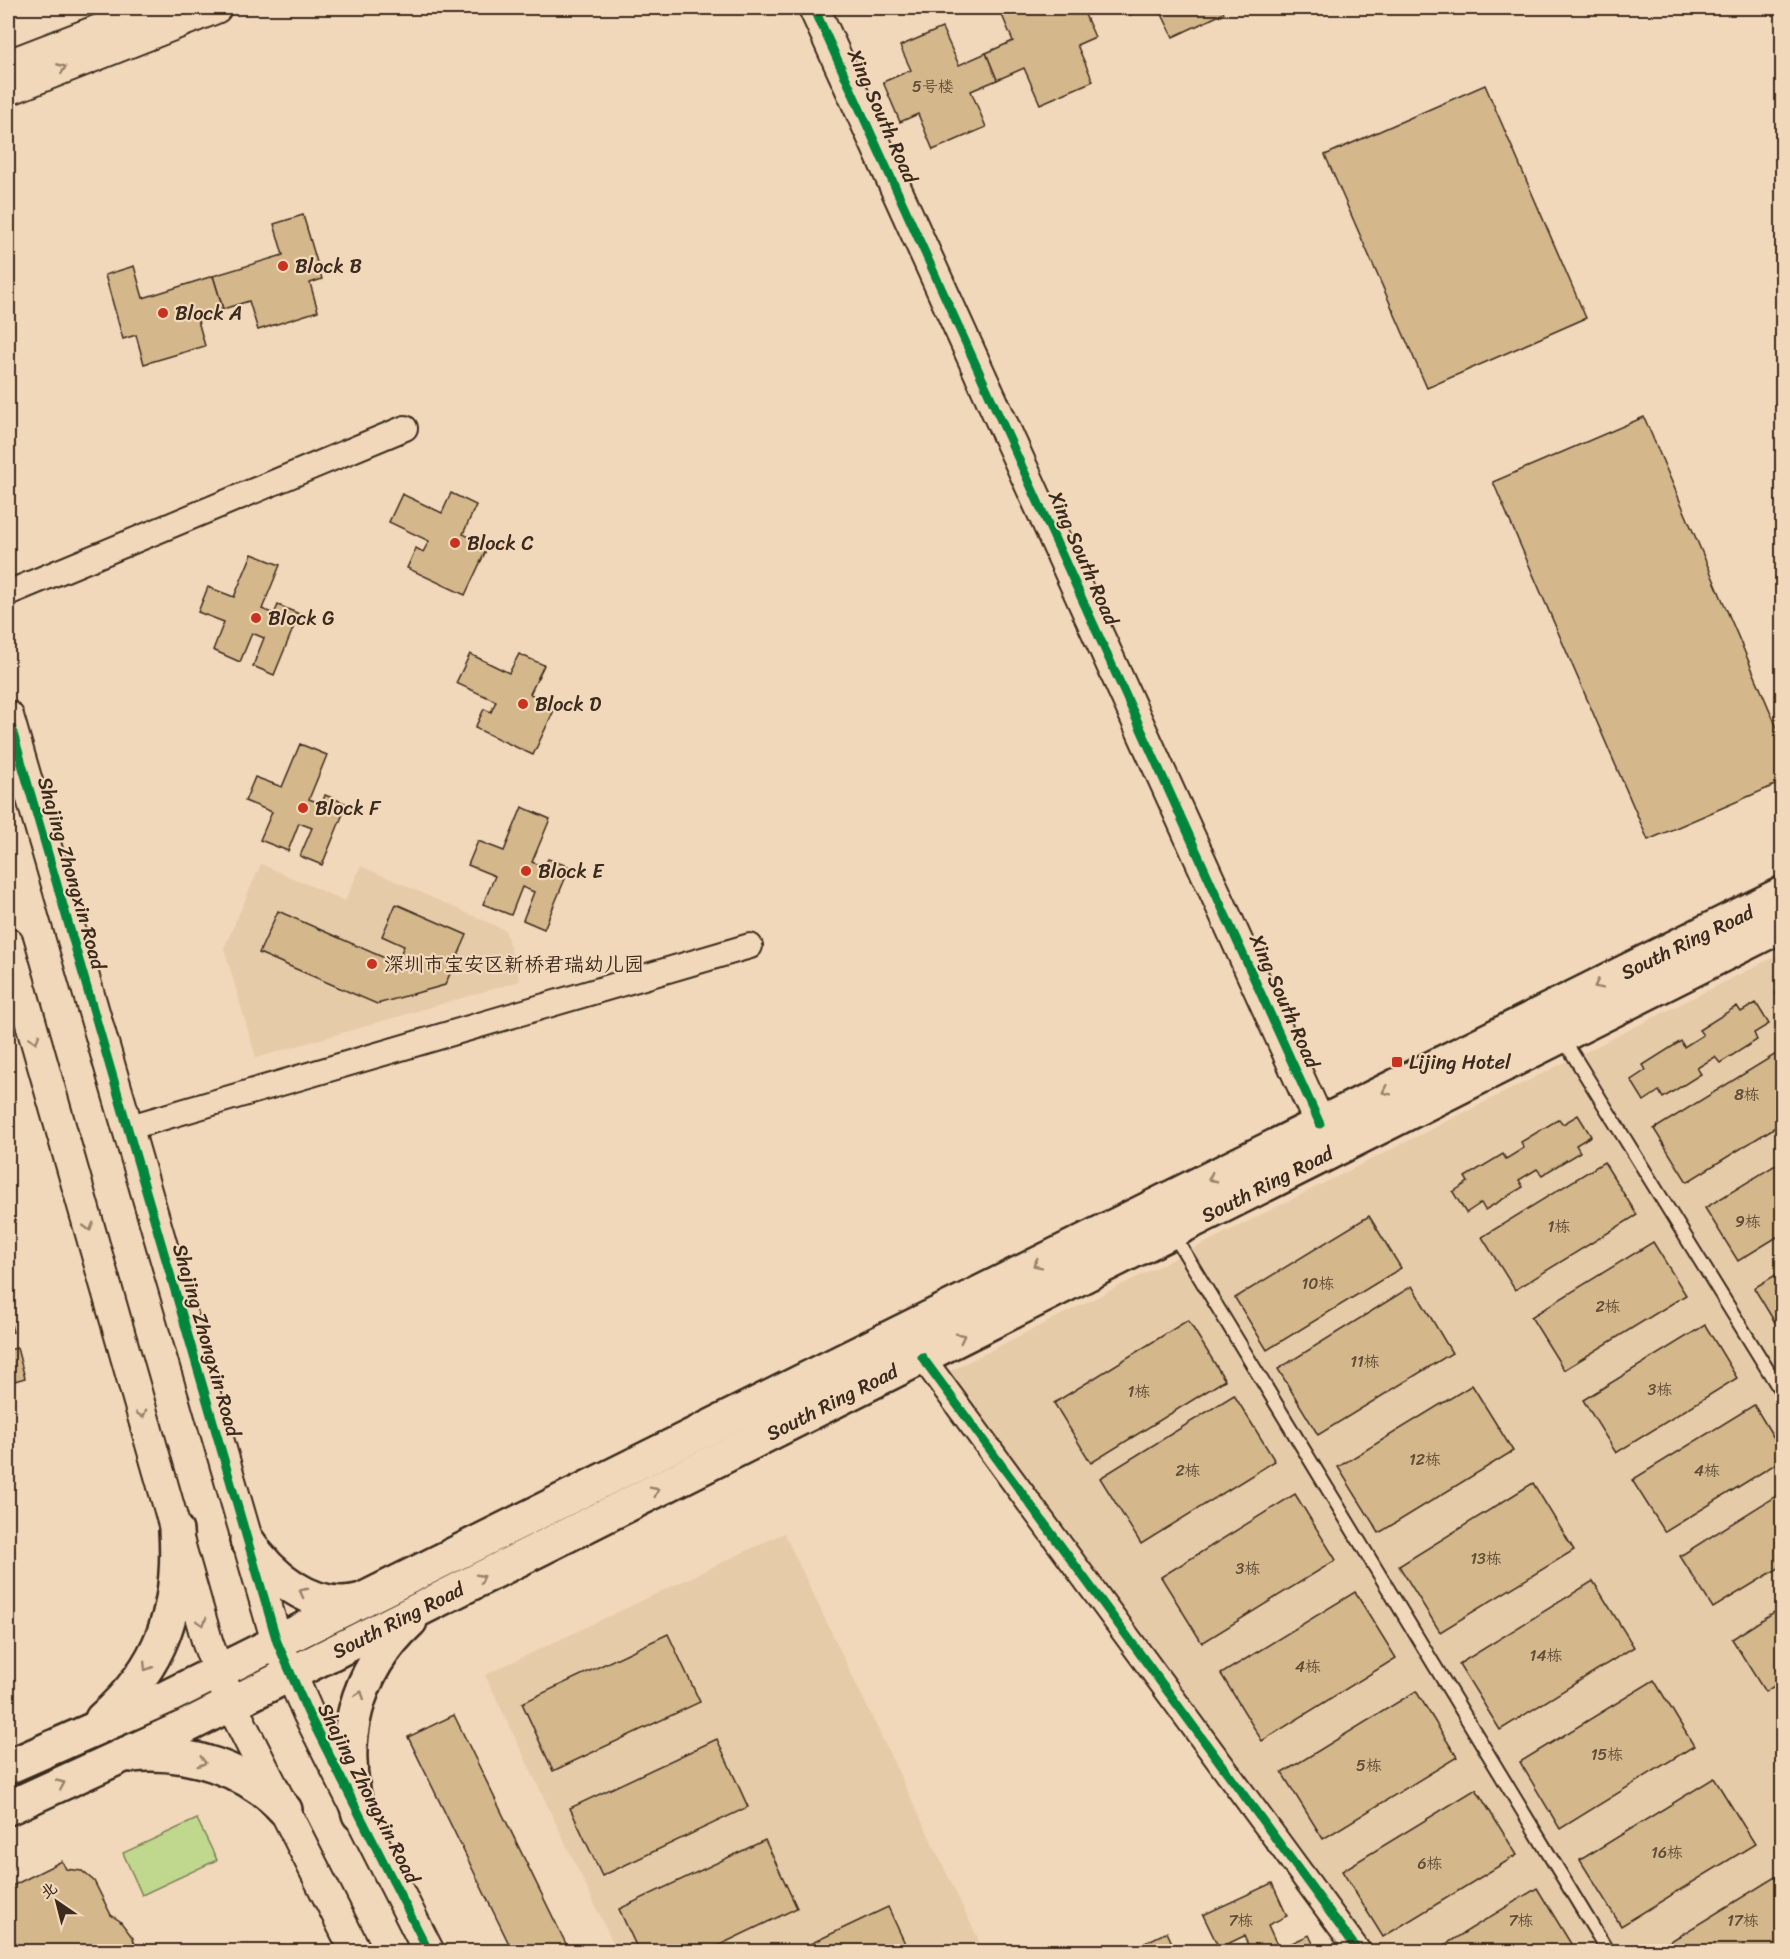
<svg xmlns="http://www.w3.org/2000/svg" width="1790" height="1959" font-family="Sriracha,'LXGW WenKai TC',sans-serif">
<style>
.built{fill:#e6cba9}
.green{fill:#c0d78e;stroke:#7e8056;stroke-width:1.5}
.building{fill:#d4b78b;stroke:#3b2a1e;stroke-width:1.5}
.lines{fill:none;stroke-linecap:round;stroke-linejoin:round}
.service-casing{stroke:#3b2a1e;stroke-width:16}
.minor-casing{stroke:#3b2a1e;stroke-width:28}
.tertiary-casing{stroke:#3b2a1e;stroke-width:34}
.secondary-casing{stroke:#3b2a1e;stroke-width:38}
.service{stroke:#f2d8ba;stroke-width:12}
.minor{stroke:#f2d8ba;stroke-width:24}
.tertiary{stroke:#f2d8ba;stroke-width:30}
.secondary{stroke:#f2d8ba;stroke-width:33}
.cycleway-casing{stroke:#f2d8ba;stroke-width:13}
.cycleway{stroke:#00873e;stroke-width:9}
.oneway{stroke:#96816c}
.poi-dot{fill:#c8321e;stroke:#f2d8ba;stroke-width:2}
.labels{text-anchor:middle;stroke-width:4.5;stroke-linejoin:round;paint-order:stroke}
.number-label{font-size:16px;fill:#614d39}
.street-label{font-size:20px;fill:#3b2a1e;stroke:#f2d8ba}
.poi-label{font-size:20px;fill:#3b2a1e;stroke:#f2d8ba;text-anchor:start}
</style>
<rect width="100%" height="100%" fill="#f2d8ba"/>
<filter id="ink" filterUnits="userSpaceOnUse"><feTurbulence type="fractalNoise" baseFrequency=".0167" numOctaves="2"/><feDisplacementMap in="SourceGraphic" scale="12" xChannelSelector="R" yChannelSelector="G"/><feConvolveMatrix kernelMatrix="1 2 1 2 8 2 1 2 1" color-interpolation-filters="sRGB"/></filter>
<g filter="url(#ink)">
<g class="built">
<path d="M 261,864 L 345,901 L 361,866 L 505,930 L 520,981 L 256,1058 L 224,948 Z"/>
<path d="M 1782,953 L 1782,1951 L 1374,1951 L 948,1372 Z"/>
<path d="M 784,1533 L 984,1951 L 617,1951 L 485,1675 Z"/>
</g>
<path class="green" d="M 197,1819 L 217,1860 L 142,1895 L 123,1853 Z"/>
<g class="building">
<path d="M 999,8 L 1082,8 L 1095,37 L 1077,45 L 1093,81 L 1040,104 L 1024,68 L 997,80 L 986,53 L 1013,41 Z"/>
<path d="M 1126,8 L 1146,8 L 1130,15 Z"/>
<path d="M 1159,8 L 1222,8 L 1224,13 L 1173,37 Z"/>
<path d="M 942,28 L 959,65 L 986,53 L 997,80 L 971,91 L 986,127 L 933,150 L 918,114 L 900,122 L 883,82 L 911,70 L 900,46 Z"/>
<path d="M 1485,85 L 1586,318 L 1427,388 L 1325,155 Z"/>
<path d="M 303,215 L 322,279 L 310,283 L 318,311 L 258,330 L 249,301 L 223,309 L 213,276 L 283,255 L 274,224 Z"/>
<path d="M 134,266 L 143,298 L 213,276 L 223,309 L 197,317 L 205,346 L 144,364 L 136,335 L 123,339 L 105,275 Z"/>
<path d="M 1644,417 L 1782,739 L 1782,782 L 1648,840 L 1493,482 Z"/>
<path d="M 451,493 L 476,505 L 463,534 L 488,546 L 465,595 L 407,568 L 416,548 L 423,552 L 429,541 L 389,522 L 402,494 L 442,513 Z"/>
<path d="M 252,554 L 280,565 L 262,609 L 274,614 L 278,605 L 299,614 L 274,675 L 253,666 L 264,638 L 252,633 L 240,662 L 213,650 L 224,622 L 198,612 L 208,587 L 234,597 Z"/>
<path d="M 470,654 L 509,673 L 519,654 L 544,665 L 530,694 L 556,706 L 533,755 L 475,728 L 484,709 L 491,712 L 496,701 L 456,683 Z"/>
<path d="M 300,744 L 327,755 L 309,799 L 322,804 L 325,795 L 347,804 L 322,865 L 300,856 L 312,828 L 299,823 L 288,851 L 260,840 L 272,812 L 245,801 L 255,777 L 282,787 Z"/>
<path d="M 522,807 L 550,819 L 532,862 L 544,867 L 548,859 L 570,867 L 544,929 L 523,920 L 534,892 L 522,887 L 511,915 L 483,904 L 495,876 L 468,865 L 478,841 L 504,851 Z"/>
<path d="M 396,904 L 467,935 L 445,985 L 377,1004 L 259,953 L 278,911 L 396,963 L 404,946 L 382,936 Z"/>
<path d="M 1782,990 L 1782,1007 L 1776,993 Z"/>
<path d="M 1756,1003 L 1769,1024 L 1754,1033 L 1757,1040 L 1720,1063 L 1715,1057 L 1697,1068 L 1701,1074 L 1663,1098 L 1659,1091 L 1644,1101 L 1631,1080 L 1646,1070 L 1643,1065 L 1681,1041 L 1684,1047 L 1703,1035 L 1699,1030 L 1737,1006 L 1741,1012 Z"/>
<path d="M 1776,1054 L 1782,1065 L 1782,1123 L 1687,1182 L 1654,1129 Z"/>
<path d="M 1578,1115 L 1591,1136 L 1576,1145 L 1580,1152 L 1542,1175 L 1537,1169 L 1519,1180 L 1523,1187 L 1485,1210 L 1481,1203 L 1466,1213 L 1453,1192 L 1468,1182 L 1465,1177 L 1503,1154 L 1506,1159 L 1524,1148 L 1521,1142 L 1559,1119 L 1563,1124 Z"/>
<path d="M 1782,1161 L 1782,1234 L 1738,1261 L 1705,1208 Z"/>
<path d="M 1604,1162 L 1637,1215 L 1515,1290 L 1482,1237 Z"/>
<path d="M 1369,1216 L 1401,1268 L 1267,1350 L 1235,1298 Z"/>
<path d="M 1653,1242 L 1686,1295 L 1564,1370 L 1531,1317 Z"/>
<path d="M 1782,1271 L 1782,1334 L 1754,1288 Z"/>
<path d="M 1412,1286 L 1452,1353 L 1318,1435 L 1278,1369 Z"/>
<path d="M 8,1313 L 13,1332 L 8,1334 Z"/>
<path d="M 1188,1320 L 1225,1380 L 1091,1463 L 1054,1403 Z"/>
<path d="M 1705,1325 L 1737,1378 L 1616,1453 L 1583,1400 Z"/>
<path d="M 17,1348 L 25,1378 L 8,1383 L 8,1350 Z"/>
<path d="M 1472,1385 L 1513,1451 L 1379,1533 L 1338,1467 Z"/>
<path d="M 1234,1395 L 1275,1461 L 1141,1544 L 1100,1478 Z"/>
<path d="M 1754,1405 L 1782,1451 L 1782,1460 L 1665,1532 L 1632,1480 Z"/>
<path d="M 1533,1483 L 1574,1550 L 1440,1632 L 1399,1566 Z"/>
<path d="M 1782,1492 L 1782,1566 L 1713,1608 L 1680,1556 Z"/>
<path d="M 1295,1494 L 1336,1560 L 1202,1643 L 1161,1577 Z"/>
<path d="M 1593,1581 L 1634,1647 L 1500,1730 L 1459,1664 Z"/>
<path d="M 1355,1592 L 1396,1658 L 1262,1741 L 1221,1674 Z"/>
<path d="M 1782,1607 L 1782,1681 L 1765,1692 L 1732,1639 Z"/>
<path d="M 668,1634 L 700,1702 L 553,1771 L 522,1703 Z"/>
<path d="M 1654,1680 L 1694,1746 L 1560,1829 L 1520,1762 Z"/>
<path d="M 1416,1691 L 1457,1757 L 1323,1839 L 1282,1773 Z"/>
<path d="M 454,1715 L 570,1952 L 513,1952 L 408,1737 Z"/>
<path d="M 717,1739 L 748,1807 L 602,1876 L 570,1808 Z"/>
<path d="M 1714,1778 L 1755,1844 L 1621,1926 L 1580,1860 Z"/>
<path d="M 1476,1789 L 1517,1855 L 1383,1937 L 1342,1871 Z"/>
<path d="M 765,1840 L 797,1908 L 705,1952 L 639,1952 L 619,1909 Z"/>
<path d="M 62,1861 L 66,1869 L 82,1871 L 94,1881 L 111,1915 L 120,1921 L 133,1938 L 137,1952 L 8,1952 L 8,1888 Z"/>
<path d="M 1775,1877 L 1782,1889 L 1782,1952 L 1653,1952 Z"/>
<path d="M 1272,1883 L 1287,1916 L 1268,1925 L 1279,1949 L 1309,1935 L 1317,1952 L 1251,1952 L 1244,1936 L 1219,1948 L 1203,1915 Z"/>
<path d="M 1537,1888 L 1576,1952 L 1433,1952 Z"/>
<path d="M 888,1907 L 909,1952 L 793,1952 Z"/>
<path d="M 1167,1932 L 1176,1952 L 1138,1952 L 1136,1947 Z"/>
</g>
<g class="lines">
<defs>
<g id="service">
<path d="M 1562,1037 L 1782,1393"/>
<path d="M 1172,1232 L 1608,1952"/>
</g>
<g id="minor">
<path d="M 8,593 L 405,428"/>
<path d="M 127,1128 L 750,946"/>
<path d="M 922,1357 L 1359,1952"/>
</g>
<g id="tertiary">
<path d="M 814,8 L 1320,1124"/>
<path d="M 8,65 L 156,8"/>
<path d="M 8,90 L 216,8"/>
<path d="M 8,716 L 277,1642 L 308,1713 L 429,1952"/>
<path d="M 8,943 L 208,1644 L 231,1704 L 356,1952"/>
</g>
<g id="secondary">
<path d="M 247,1540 C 269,1575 313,1612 358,1601"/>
<path d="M 102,1719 C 162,1666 181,1609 176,1531"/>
<path d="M 131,1755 C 185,1749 248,1769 285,1810"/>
<path d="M 8,1767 L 167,1697 L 1782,894"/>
<path d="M 8,1808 L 185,1727 L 1782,925"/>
<path d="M 359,1814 C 337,1743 355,1672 410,1621"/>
</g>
</defs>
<use href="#service" class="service-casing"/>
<use href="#minor" class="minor-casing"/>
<use href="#tertiary" class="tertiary-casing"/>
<use href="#secondary" class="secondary-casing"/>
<use href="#service" class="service"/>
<use href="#minor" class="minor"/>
<use href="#tertiary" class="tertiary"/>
<use href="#secondary" class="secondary"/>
<defs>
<g id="cycleway">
<path d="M 814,8 L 1320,1124"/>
<path d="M 8,716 L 277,1642 L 308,1713 L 429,1952"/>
<path d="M 922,1357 L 1359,1952"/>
</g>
</defs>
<use href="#cycleway" class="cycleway-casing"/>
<use href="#cycleway" class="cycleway"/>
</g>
<defs><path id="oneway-chevron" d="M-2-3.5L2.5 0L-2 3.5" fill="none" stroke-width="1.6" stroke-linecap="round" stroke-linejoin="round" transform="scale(1.5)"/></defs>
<g class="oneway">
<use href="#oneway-chevron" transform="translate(62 68) rotate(-22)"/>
<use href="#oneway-chevron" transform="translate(1598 985) rotate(154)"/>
<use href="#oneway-chevron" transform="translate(35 1039) rotate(74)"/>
<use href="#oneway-chevron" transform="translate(1386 1091) rotate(154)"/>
<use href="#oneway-chevron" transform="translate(1212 1178) rotate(154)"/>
<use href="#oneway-chevron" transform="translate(89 1227) rotate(74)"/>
<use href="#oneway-chevron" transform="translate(1037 1264) rotate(154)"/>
<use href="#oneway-chevron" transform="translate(961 1337) rotate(-27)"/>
<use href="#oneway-chevron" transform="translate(142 1414) rotate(74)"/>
<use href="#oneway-chevron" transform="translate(655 1491) rotate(-27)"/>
<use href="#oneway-chevron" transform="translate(481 1578) rotate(-27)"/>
<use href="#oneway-chevron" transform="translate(303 1592) rotate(-152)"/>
<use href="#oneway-chevron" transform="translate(202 1622) rotate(73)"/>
<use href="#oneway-chevron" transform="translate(147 1667) rotate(122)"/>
<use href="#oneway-chevron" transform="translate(360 1695) rotate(-71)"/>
<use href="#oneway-chevron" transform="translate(202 1762) rotate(16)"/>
<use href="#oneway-chevron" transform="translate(61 1784) rotate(-24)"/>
</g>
</g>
<g class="poi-dot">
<circle cx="283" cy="266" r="6"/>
<circle cx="163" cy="313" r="6"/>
<circle cx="455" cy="543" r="6"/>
<circle cx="256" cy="618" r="6"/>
<circle cx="523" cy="704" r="6"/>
<circle cx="303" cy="808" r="6"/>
<circle cx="526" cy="871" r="6"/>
<circle cx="372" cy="964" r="6"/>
<rect x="1391" y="1056" width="12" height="12" rx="3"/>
</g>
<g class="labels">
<g class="number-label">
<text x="933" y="92">5号楼</text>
<text x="1747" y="1100">8栋</text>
<text x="1748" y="1227">9栋</text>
<text x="1559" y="1232">1栋</text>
<text x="1318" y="1289">10栋</text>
<text x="1608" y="1312">2栋</text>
<text x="1365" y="1367">11栋</text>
<text x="1660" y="1395">3栋</text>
<text x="1139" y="1397">1栋</text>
<text x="1425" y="1465">12栋</text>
<text x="1188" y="1476">2栋</text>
<text x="1707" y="1476">4栋</text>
<text x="1486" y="1564">13栋</text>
<text x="1248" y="1574">3栋</text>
<text x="1546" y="1661">14栋</text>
<text x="1308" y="1672">4栋</text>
<text x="1607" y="1760">15栋</text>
<text x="1369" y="1771">5栋</text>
<text x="1667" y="1858">16栋</text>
<text x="1430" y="1869">6栋</text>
<text x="1241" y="1926">7栋</text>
<text x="1521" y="1926">7栋</text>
<text x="1743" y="1926">17栋</text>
</g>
<g class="street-label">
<text transform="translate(883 116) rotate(66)" y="7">Xing South Road</text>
<text transform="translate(1084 558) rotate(66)" y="7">Xing South Road</text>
<text transform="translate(72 873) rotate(74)" y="7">Shajing Zhongxin Road</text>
<text transform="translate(1687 942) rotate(-26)" y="7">South Ring Road</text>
<text transform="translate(1285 1001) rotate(66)" y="7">Xing South Road</text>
<text transform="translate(1267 1184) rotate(-27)" y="7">South Ring Road</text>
<text transform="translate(207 1340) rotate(74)" y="7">Shajing Zhongxin Road</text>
<text transform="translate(832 1402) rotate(-27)" y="7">South Ring Road</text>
<text transform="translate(398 1620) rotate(-27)" y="7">South Ring Road</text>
<text transform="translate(369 1793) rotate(63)" y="7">Shajing Zhongxin Road</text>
</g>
<g class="poi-label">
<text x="295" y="273">Block B</text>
<text x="175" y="320">Block A</text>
<text x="467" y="550">Block C</text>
<text x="268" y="625">Block G</text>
<text x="535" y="711">Block D</text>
<text x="315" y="815">Block F</text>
<text x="538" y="878">Block E</text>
<text x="384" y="971">深圳市宝安区新桥君瑞幼儿园</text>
<text x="1409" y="1069">Lijing Hotel</text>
</g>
</g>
<rect width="1790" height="1959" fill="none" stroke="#f2d8ba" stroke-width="30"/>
<rect x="15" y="15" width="1760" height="1929" fill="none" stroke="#3b2a1e" stroke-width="2" filter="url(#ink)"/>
<g transform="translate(57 1902) rotate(325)" stroke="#f2d8ba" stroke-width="4.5" paint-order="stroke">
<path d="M0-4.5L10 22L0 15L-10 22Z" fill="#3b2a1e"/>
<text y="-9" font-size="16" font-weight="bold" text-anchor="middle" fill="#3b2a1e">北</text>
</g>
</svg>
